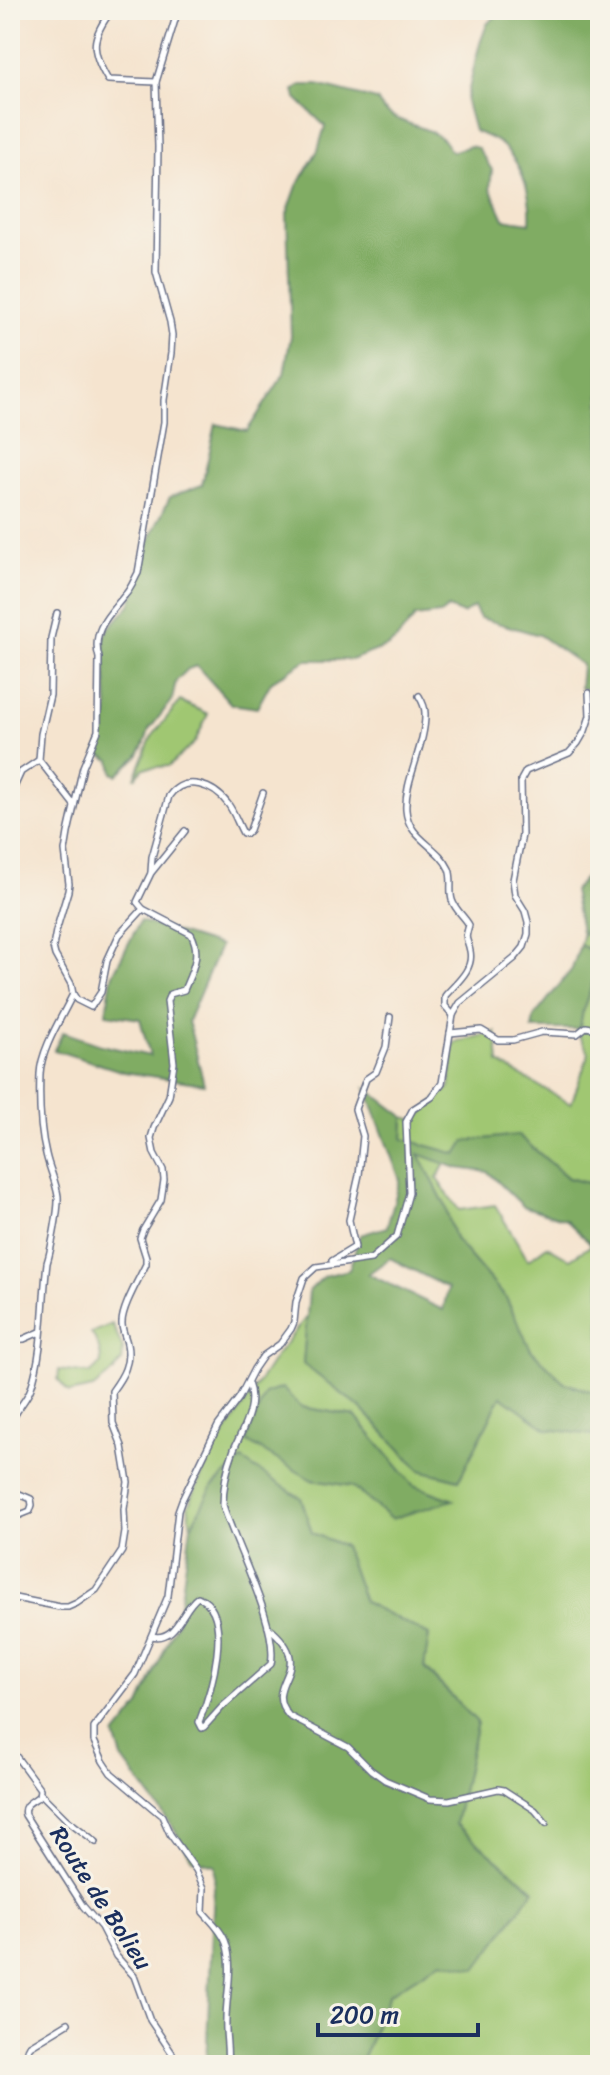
<svg xmlns="http://www.w3.org/2000/svg" width="610" height="2075" font-family="Sriracha,sans-serif">
<style>
.green{fill:#a0c772;stroke:#5e7b68;stroke-width:2;fill-rule:evenodd}
.forest{fill:#80ac64;stroke:#4e6e61;stroke-width:2;fill-rule:evenodd}
.lines{fill:none;stroke-linecap:round;stroke-linejoin:round}
.minor-casing{stroke:#676e86;stroke-width:8}
.minor{stroke:#fff;stroke-width:5}
.labels{text-anchor:middle;stroke-width:6;stroke-linejoin:round;paint-order:stroke}
.street-label{font-size:24px;fill:#1b2f5e;stroke:#f7f3e8}
</style>
<rect width="100%" height="100%" fill="#f7f3e8"/>
<filter id="ink" filterUnits="userSpaceOnUse"><feTurbulence type="fractalNoise" baseFrequency=".0125" numOctaves="2"/><feDisplacementMap in="SourceGraphic" scale="16" xChannelSelector="R" yChannelSelector="G"/><feConvolveMatrix kernelMatrix="1 2 1 2 8 2 1 2 1" color-interpolation-filters="sRGB"/></filter>
<filter id="wash" filterUnits="userSpaceOnUse"><feTurbulence type="fractalNoise" baseFrequency=".006" numOctaves="4" result="noise"/><feDisplacementMap in="SourceGraphic" scale="32" xChannelSelector="R" yChannelSelector="G"/><feGaussianBlur stdDeviation="1.8" result="paint"/><feColorMatrix in="noise" values="0 0 0 0 0 0 0 0 0 0 0 0 0 0 0 0 0 1.4 0 .05"/><feComposite in="paint" operator="in"/></filter>
<g filter="url(#wash)">
<rect width="100%" height="100%" fill="#f5e4cf"/>
<g class="green">
<path d="M 180,701 L 208,714 L 195,742 L 169,766 L 144,768 L 135,778 L 151,738 Z"/>
<path d="M 600,907 L 600,955 L 580,945 L 582,936 Z"/>
<path d="M 600,962 L 600,1186 L 568,1178 L 518,1135 L 457,1155 L 403,1139 L 404,1117 L 415,1120 L 450,1087 L 454,1043 L 496,1032 L 499,1063 L 571,1104 L 589,1053 L 576,1029 L 580,1026 L 583,1010 Z"/>
<path d="M 418,1153 L 445,1163 L 437,1179 L 459,1210 L 495,1205 L 528,1260 L 547,1246 L 570,1259 L 590,1246 L 600,1219 L 600,1394 L 565,1383 L 531,1350 L 506,1298 L 455,1239 L 444,1203 Z"/>
<path d="M 307,1316 L 303,1364 L 362,1409 L 420,1470 L 459,1480 L 501,1395 L 592,1435 L 600,1423 L 600,2065 L 360,2065 L 389,1994 L 442,1961 L 534,1890 L 455,1824 L 477,1722 L 424,1667 L 429,1635 L 364,1602 L 344,1546 L 312,1533 L 301,1498 L 212,1487 L 191,1526 L 188,1506 L 212,1454 L 275,1357 ZM 282,1389 L 301,1407 L 355,1416 L 413,1485 L 451,1499 L 391,1519 L 352,1486 L 312,1480 Z"/>
<path d="M 112,1324 L 123,1349 L 122,1361 L 112,1373 L 93,1388 L 69,1393 L 58,1380 L 59,1370 L 90,1374 L 101,1363 C 101,1351 98,1342 91,1333 Z"/>
</g>
<g class="forest">
<path d="M 503,10 L 600,10 L 600,691 L 580,688 L 582,665 L 539,635 L 480,618 L 474,607 L 463,614 L 448,608 L 440,614 L 415,617 L 397,639 L 388,646 L 351,660 L 306,660 L 271,682 L 257,708 L 231,704 L 197,666 L 188,669 L 176,681 L 172,700 L 149,730 L 144,745 L 138,756 L 117,775 L 113,773 L 111,760 L 96,753 L 105,733 L 108,710 L 104,637 L 108,629 L 130,605 L 139,583 L 151,536 L 170,497 L 202,485 L 216,424 L 247,431 L 284,374 L 291,336 L 287,214 L 297,186 L 318,150 L 325,126 L 296,98 L 294,91 L 301,85 L 318,85 L 377,100 C 389,126 425,122 444,141 C 447,145 449,149 452,152 L 470,146 L 478,148 L 492,170 L 490,188 L 504,219 L 530,223 C 532,195 523,166 503,146 C 496,139 483,135 474,131 L 466,102 L 479,46 L 487,24 Z"/>
<path d="M 600,861 L 600,907 L 582,936 L 573,891 Z"/>
<path d="M 140,921 L 220,946 L 188,1021 L 204,1084 L 124,1072 L 54,1050 L 63,1032 L 101,1045 L 150,1056 L 140,1019 L 106,1014 L 112,976 Z"/>
<path d="M 580,945 L 600,955 L 600,962 L 583,1010 L 580,1026 L 576,1029 L 532,1029 L 534,1017 L 572,969 Z"/>
<path d="M 366,1088 L 404,1117 L 403,1139 L 457,1154 L 465,1141 L 518,1135 L 568,1178 L 600,1186 L 600,1222 L 592,1245 L 566,1220 L 523,1206 L 488,1172 L 457,1168 L 419,1154 L 444,1203 L 455,1239 L 506,1298 L 531,1350 L 565,1383 L 600,1394 L 600,1423 L 592,1435 L 547,1429 L 501,1396 L 459,1480 L 420,1470 L 362,1409 L 303,1364 L 309,1291 L 324,1276 L 349,1270 L 360,1235 L 387,1227 L 400,1180 ZM 390,1258 L 448,1288 L 443,1310 L 368,1274 Z"/>
<path d="M 282,1388 L 301,1407 L 355,1416 L 413,1485 L 453,1500 L 391,1519 L 352,1486 L 312,1480 L 246,1441 L 265,1394 Z"/>
<path d="M 242,1460 L 301,1498 L 312,1533 L 344,1546 L 364,1602 L 429,1635 L 424,1668 L 477,1722 L 455,1824 L 534,1890 L 476,1969 L 442,1961 L 389,1994 L 360,2065 L 206,2065 L 215,1865 L 192,1859 L 172,1826 L 122,1758 L 115,1736 L 140,1705 L 178,1619 L 191,1526 L 212,1487 Z"/>
</g>
</g>
<g filter="url(#ink)">
<g class="lines">
<defs>
<g id="minor">
<path d="M 112,10 C 91,37 90,50 108,80 L 156,82"/>
<path d="M 57,613 L 51,638 L 50,695 L 41,734 L 39,760 L 74,805"/>
<path d="M 419,696 C 422,701 425,707 425,713 C 426,745 404,780 406,810 C 408,839 438,845 449,869 C 453,879 449,890 452,900 C 455,910 464,916 469,925 C 464,942 467,936 470,951 C 474,970 456,983 445,996 L 445,1006 L 453,1015"/>
<path d="M 10,796 L 21,772 L 39,760"/>
<path d="M 151,872 L 152,857 L 169,796 C 185,774 214,785 228,804 C 234,812 238,824 243,833 L 246,834 L 250,830 L 263,793"/>
<path d="M 73,994 L 77,1000 L 91,1007 L 101,992 L 107,961 L 119,935 L 143,909 L 137,902 L 151,873 L 185,831"/>
<path d="M 450,1033 L 481,1030 L 498,1040 L 513,1040 L 542,1032 L 577,1034 L 586,1027 L 598,1029 L 600,1031"/>
<path d="M 332,1261 L 355,1247 L 349,1220 L 359,1175 L 363,1136 L 355,1109 L 366,1079 L 376,1072 L 386,1047 L 390,1017"/>
<path d="M 10,1340 L 24,1339 L 40,1332"/>
<path d="M 10,1426 C 14,1411 26,1402 31,1388 C 44,1350 42,1303 47,1263 C 51,1250 59,1210 58,1196 C 56,1182 49,1168 46,1154 C 40,1129 39,1100 40,1074 C 41,1049 62,1017 73,994 L 71,984 L 55,955 L 53,947 L 56,931 L 68,891 L 69,884 L 65,851 L 68,833 L 83,767 L 98,731 L 99,658 C 91,630 109,615 125,595 C 131,589 134,580 138,573 L 164,422 L 164,400 L 171,353 L 172,335 L 170,322 L 156,272 L 158,147 L 156,82 L 178,10"/>
<path d="M 10,1490 L 31,1499 L 32,1505 L 30,1511 L 10,1519"/>
<path d="M 10,1597 L 60,1607 L 68,1607 L 77,1603 L 96,1590 L 122,1551 L 125,1532 L 124,1509 L 128,1482 L 122,1446 L 113,1423 L 112,1391 C 123,1376 131,1363 127,1344 C 126,1338 122,1331 122,1324 C 121,1309 139,1279 146,1264 L 146,1257 L 140,1238 L 143,1230 L 161,1200 L 164,1180 L 163,1170 L 154,1153 L 151,1138 L 154,1128 L 169,1096 L 174,1063 L 167,1001 L 170,994 L 184,990 C 192,971 202,954 191,934 L 143,909"/>
<path d="M 268,1627 C 321,1670 259,1682 289,1716 L 348,1747 L 371,1770 L 385,1780 L 430,1799 L 449,1800 L 498,1789 L 504,1790 L 535,1810 L 546,1823"/>
<path d="M 152,1636 C 177,1642 182,1608 198,1597 C 236,1612 210,1695 199,1722 L 202,1728 L 204,1727 L 222,1707 L 271,1664 C 279,1626 235,1545 223,1505 C 223,1485 227,1468 234,1449 C 243,1428 257,1406 248,1383"/>
<path d="M 10,1748 L 40,1789 L 39,1796 C 32,1802 22,1804 25,1815 L 83,1906 L 101,1927 L 116,1956 L 134,1976 L 150,2020 L 172,2053 L 169,2061 L 153,2065"/>
<path d="M 40,1793 L 66,1819 L 96,1842"/>
<path d="M 10,1934 L 17,1959"/>
<path d="M 10,2052 L 23,2065"/>
<path d="M 30,2065 C 29,2058 25,2053 30,2046 L 68,2023"/>
<path d="M 227,2065 C 229,2050 225,2035 226,2020 C 226,1995 234,1967 226,1943 C 222,1931 211,1921 203,1912 L 204,1888 L 196,1870 L 170,1834 L 162,1816 L 111,1773 L 103,1761 L 94,1741 L 94,1728 L 135,1674 L 168,1596 L 178,1511 L 182,1500 L 218,1426 L 239,1398 L 254,1369 L 263,1356 L 280,1344 L 291,1329 L 294,1322 L 296,1302 L 304,1278 L 316,1267 L 371,1259 L 397,1236 L 409,1193 L 406,1122 L 413,1109 L 432,1097 L 442,1083 L 453,1015 L 460,1003 L 515,958 L 524,947 L 528,934 L 528,922 L 525,911 L 515,895 L 513,880 L 522,835 L 521,780 L 526,771 L 569,753 L 578,743 L 585,731 L 590,716 L 589,693"/>
</g>
</defs>
<use href="#minor" class="minor-casing"/>
<use href="#minor" class="minor"/>
</g>
</g>
<g class="labels">
<g class="street-label">
<text transform="translate(101 1898) rotate(57)" y="8">Route de Bolieu</text>
</g>
</g>
<rect width="610" height="2075" fill="none" stroke="#f7f3e8" stroke-width="40"/>
<path d="M318 2023v12h160v-12" fill="none" stroke="#1b2f5e" stroke-width="4"/>
<text x="330" y="2023" font-size="24" fill="#1b2f5e" stroke="#f7f3e8" stroke-width="6" paint-order="stroke">200 m</text>
</svg>
